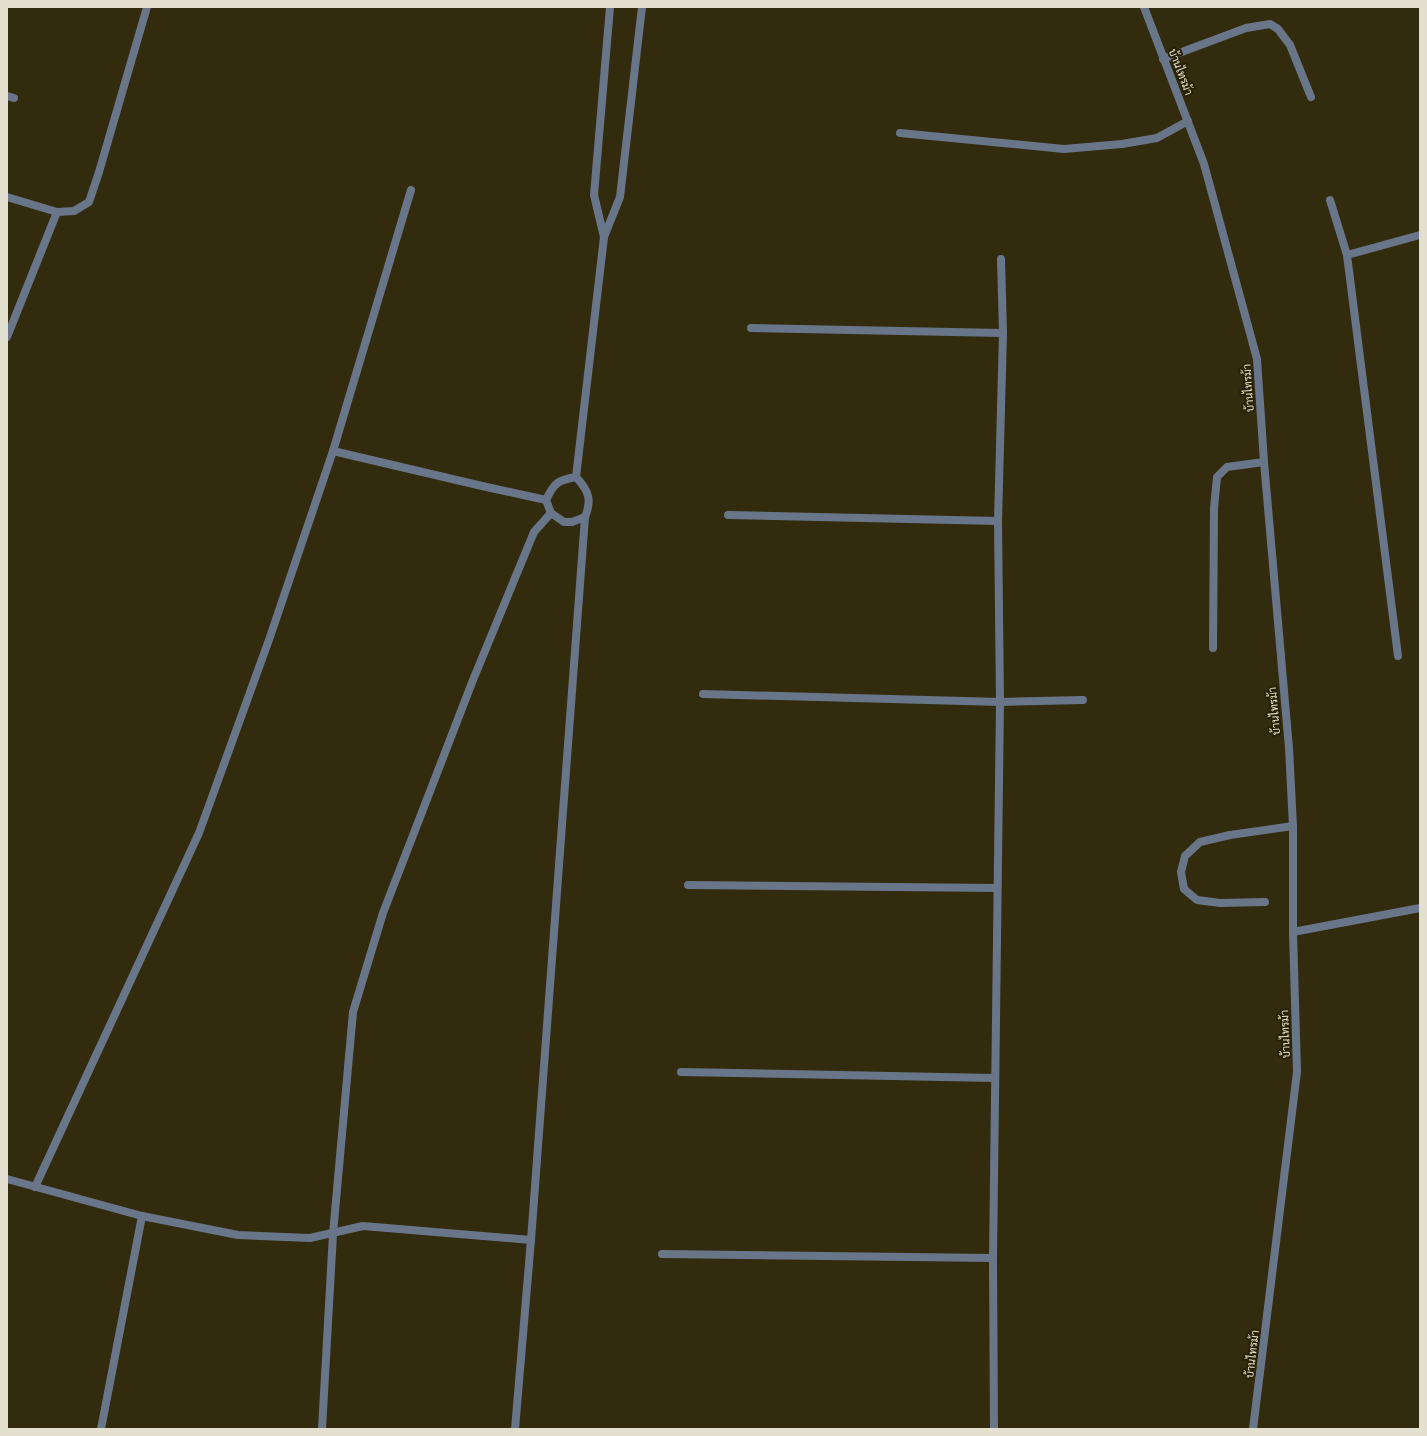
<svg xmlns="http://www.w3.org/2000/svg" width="1427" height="1436" font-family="'Space Grotesk',Sarabun,sans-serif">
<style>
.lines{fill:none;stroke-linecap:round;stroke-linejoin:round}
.service{stroke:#69768a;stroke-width:8}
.minor{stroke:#69768a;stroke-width:8}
.tertiary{stroke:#69768a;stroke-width:8}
.labels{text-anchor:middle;stroke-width:4;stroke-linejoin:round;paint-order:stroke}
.street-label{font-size:11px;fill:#e4e0cf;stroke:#292104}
</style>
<rect width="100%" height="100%" fill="#322b0e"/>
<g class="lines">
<g class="service">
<path d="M 900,133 L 1064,149 L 1122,144 L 1157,138 L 1188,121"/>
<path d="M 1213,648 L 1214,508 L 1217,477 L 1227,467 L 1264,462"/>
<path d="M 1265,902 L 1220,903 L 1197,900 L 1184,889 L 1181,872 L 1185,856 L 1200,842 L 1230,835 L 1293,826"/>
<path d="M 1293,932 L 1420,908"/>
</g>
<g class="minor">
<path d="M 1163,59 L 1246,28 L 1270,24 L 1278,29 L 1290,45 L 1311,97"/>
<path d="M 7,96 L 14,98"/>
<path d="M 7,197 L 57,212 L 74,211 L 89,202 L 99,172 L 147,7"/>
<path d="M 1330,200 L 1347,255 L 1398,656"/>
<path d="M 604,237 L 594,195 L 610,7"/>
<path d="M 1347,255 L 1420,235"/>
<path d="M 751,328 L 1003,333"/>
<path d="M 7,337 L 57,212"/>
<path d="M 333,451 L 482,486 L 546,500"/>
<path d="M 576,477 L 604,237 L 620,197 L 642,7"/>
<path d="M 576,477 C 558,480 554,483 546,500 L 551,513 L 564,522 L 572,522 L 585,517"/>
<path d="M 728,515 L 998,521"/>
<path d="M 703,694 L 1000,702 L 1083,700"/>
<path d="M 688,885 L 997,888"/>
<path d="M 681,1072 L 995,1078"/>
<path d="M 7,1179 L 142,1216 L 238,1235 L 310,1238 L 363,1226 L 531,1240"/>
<path d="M 35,1187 L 199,833 L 270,637 L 333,451 L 411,190"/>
<path d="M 662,1254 L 993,1258"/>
<path d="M 101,1429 L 142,1216"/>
<path d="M 322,1429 L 333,1234 L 353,1012 L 383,913 L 473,680 L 534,532 L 551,513"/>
<path d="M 515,1429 L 531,1240 L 585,517 C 592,500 589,491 576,477"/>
<path d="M 994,1429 L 993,1258 L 1000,702 L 998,521 L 1003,333 L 1001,259"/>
</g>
<path class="tertiary" d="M 1144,7 L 1204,164 L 1257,359 L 1264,462 L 1289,748 L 1293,826 L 1293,932 L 1297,1072 L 1253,1429"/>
</g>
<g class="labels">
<g class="street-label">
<text transform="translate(1181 72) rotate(69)" y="4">บ้านไทรม้า</text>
<text transform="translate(1248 388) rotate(-94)" y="4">บ้านไทรม้า</text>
<text transform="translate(1274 711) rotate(-95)" y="4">บ้านไทรม้า</text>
<text transform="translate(1285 1034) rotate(-92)" y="4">บ้านไทรม้า</text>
<text transform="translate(1252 1354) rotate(-83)" y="4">บ้านไทรม้า</text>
</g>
</g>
<rect width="1427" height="1436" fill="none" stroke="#e4e0cf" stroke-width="16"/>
</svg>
